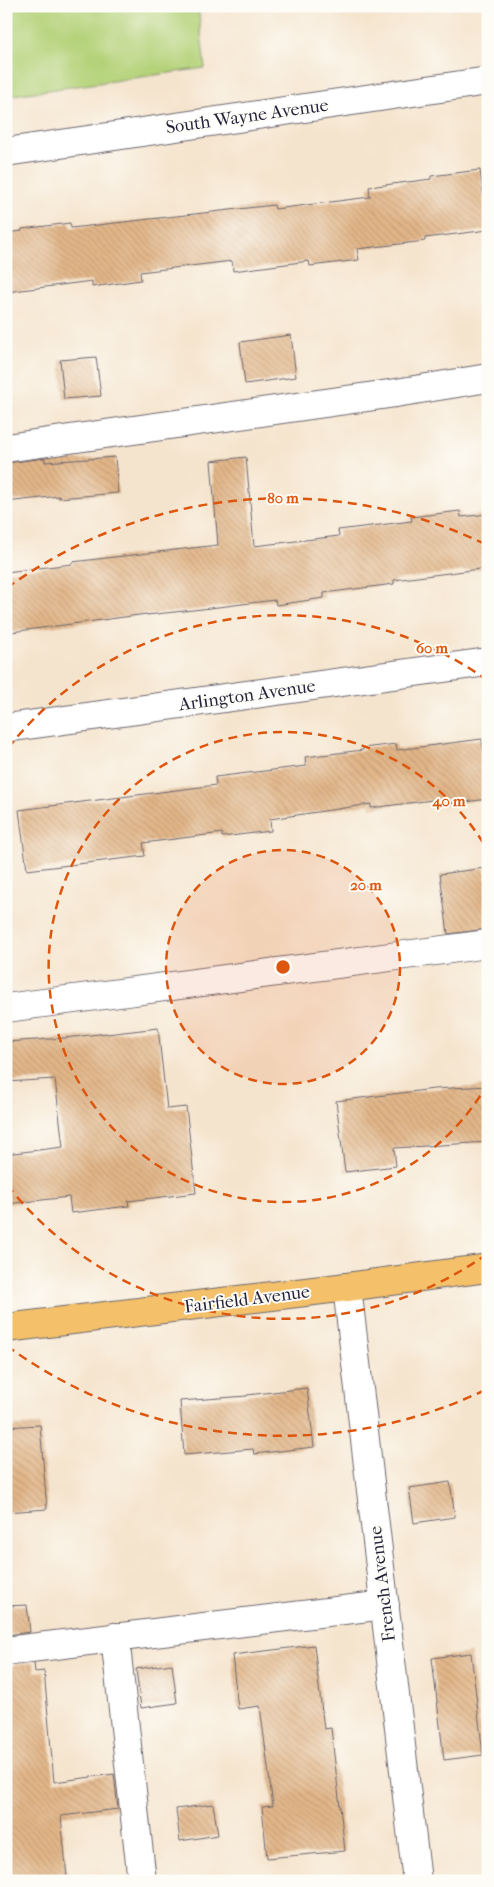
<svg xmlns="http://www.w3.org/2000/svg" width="494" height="1887" font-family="'IM FELL French Canon',serif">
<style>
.grass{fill:#b4d278;stroke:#6b7a5a}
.building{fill:url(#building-back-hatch)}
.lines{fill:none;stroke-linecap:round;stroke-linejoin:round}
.minor-casing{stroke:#6c666e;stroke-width:30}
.major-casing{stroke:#6c666e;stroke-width:30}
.minor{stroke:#fff;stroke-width:28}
.major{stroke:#f4c16a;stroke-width:28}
.ring{fill:none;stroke:#de560e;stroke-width:2.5;stroke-dasharray:9 6}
.labels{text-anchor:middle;stroke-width:4;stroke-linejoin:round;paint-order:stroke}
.street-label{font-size:18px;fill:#22223b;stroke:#fdfcf7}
.centre{fill:#de560e;stroke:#fdfcf7;stroke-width:2.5}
.ring-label{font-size:15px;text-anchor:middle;font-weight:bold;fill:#de560e;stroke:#fdfcf7;stroke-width:4;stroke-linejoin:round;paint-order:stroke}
</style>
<defs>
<pattern id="building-back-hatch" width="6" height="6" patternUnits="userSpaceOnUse" patternTransform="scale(1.25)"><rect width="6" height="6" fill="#e2b688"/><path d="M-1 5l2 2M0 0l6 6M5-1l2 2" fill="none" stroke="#c29c76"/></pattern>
</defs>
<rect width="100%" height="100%" fill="#fdfcf7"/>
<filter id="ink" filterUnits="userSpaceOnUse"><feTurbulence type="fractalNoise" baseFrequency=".02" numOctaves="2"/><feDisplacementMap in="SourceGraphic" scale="10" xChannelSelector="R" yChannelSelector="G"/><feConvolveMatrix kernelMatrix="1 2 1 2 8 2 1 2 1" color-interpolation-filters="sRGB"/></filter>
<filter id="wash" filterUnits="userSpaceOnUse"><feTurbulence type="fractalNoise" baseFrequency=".0096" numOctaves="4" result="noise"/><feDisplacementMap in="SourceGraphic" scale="20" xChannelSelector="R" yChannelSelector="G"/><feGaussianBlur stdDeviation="1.12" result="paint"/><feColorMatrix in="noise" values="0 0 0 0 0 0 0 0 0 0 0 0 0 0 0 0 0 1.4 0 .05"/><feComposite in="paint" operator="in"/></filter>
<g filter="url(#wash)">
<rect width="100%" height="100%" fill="#f5e4cd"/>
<path class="grass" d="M 6,6 L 198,6 L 205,68 L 6,96 Z"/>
<g id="blocks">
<g class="building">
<path d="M 480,170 L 488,230 L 425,238 L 425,241 L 357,249 L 359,260 L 310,266 L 309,261 L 233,271 L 232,261 L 140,272 L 141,280 L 92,287 L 92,281 L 6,292 L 6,233 L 22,231 L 22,229 L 70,223 L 71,228 L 274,205 L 275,209 L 370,197 L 369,187 L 431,179 L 431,176 Z"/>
<path d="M 291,335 L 296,377 L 245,384 L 240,342 Z"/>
<path d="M 96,357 L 101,396 L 64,399 L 60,360 Z"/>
<path d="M 115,457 L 118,493 L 59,498 L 59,496 L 6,502 L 6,463 L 45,458 L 45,462 Z"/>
<path d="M 246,457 L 254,546 L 339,536 L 338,530 L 412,521 L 411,517 L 460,511 L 461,517 L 488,514 L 488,568 L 394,580 L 394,584 L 324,593 L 324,598 L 276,605 L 275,600 L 202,609 L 147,615 L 147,614 L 11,632 L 6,592 L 6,572 L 72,564 L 72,562 L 218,545 L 211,461 Z"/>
<path d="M 482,739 L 488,783 L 488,799 L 441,805 L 440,799 L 371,808 L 371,804 L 270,819 L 271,831 L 222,837 L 222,833 L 143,843 L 145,856 L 27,870 L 19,810 L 216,785 L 215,777 L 306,766 L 305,757 L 363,750 L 363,748 L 396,744 L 397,750 Z"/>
<path d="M 485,868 L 488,886 L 488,929 L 448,934 L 440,874 Z"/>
<path d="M 158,1028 L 167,1109 L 186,1107 L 196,1193 L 128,1201 L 129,1206 L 71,1213 L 69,1197 L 6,1204 L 6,1154 L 63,1147 L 55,1079 L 6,1082 L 6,1042 L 65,1038 L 107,1033 L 107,1034 Z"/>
<path d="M 488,1086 L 488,1142 L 394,1148 L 396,1166 L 345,1172 L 336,1101 L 434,1089 Z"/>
<path d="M 307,1388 L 314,1447 L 254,1454 L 253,1449 L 184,1455 L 180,1401 L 247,1396 L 247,1395 Z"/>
<path d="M 40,1425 L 47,1509 L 6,1512 L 6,1427 Z"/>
<path d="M 450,1482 L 455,1517 L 414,1523 L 409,1488 Z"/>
<path d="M 27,1605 L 30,1632 L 6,1635 L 6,1606 Z"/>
<path d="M 314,1645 L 324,1729 L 331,1728 L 345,1851 L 267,1858 L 262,1807 L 273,1806 L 260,1706 L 238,1709 L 232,1655 Z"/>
<path d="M 471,1653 L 483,1755 L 444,1760 L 432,1658 Z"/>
<path d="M 34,1663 L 35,1672 L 44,1671 L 54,1782 L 114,1774 L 118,1809 L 61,1816 L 67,1877 L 33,1881 L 6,1881 L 6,1666 Z"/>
<path d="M 172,1664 L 177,1703 L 141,1708 L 136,1669 Z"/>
<path d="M 213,1804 L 218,1835 L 180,1841 L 176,1809 Z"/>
</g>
</g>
</g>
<g filter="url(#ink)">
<use href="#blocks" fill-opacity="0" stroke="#6c666e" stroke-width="1"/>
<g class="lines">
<defs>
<g id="minor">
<path d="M 6,152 L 488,81"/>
<path d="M 6,448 L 396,393 L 488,378"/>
<path d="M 6,728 L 488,662"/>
<path d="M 6,1008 L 488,944"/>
<path d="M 347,1287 L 417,1881"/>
<path d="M 115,1637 L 142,1881"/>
<path d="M 6,1651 L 385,1605"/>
</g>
<path id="major" d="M 6,1328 L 347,1287 L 488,1268"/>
</defs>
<use href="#minor" class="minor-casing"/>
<use href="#major" class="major-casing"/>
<use href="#minor" class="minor"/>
<use href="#major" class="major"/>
</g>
</g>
<circle cx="283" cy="967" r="117" fill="#de560e" fill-opacity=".12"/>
<g class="ring">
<circle cx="283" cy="967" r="117"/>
<path d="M488 1083A235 235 0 1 1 488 851"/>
<path d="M487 1254A352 352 0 0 1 8 1186M8 748A352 352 0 0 1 487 680"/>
<path d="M485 1390A469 469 0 0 1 7 1346M7 588A469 469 0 0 1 485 544"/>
</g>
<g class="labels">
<g class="street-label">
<text transform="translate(247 116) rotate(-8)" y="6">South Wayne Avenue</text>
<text transform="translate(247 695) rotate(-8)" y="6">Arlington Avenue</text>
<text transform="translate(247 1299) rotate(-7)" y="6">Fairfield Avenue</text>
<text transform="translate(382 1584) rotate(-97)" y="6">French Avenue</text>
</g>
</g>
<circle cx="283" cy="967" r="8" class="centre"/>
<g class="ring-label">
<text x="283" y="503">80 m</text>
<text x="432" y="653">60 m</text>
<text x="449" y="806">40 m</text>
<text x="366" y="890">20 m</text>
</g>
<rect width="494" height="1887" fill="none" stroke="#fdfcf7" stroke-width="25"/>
</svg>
